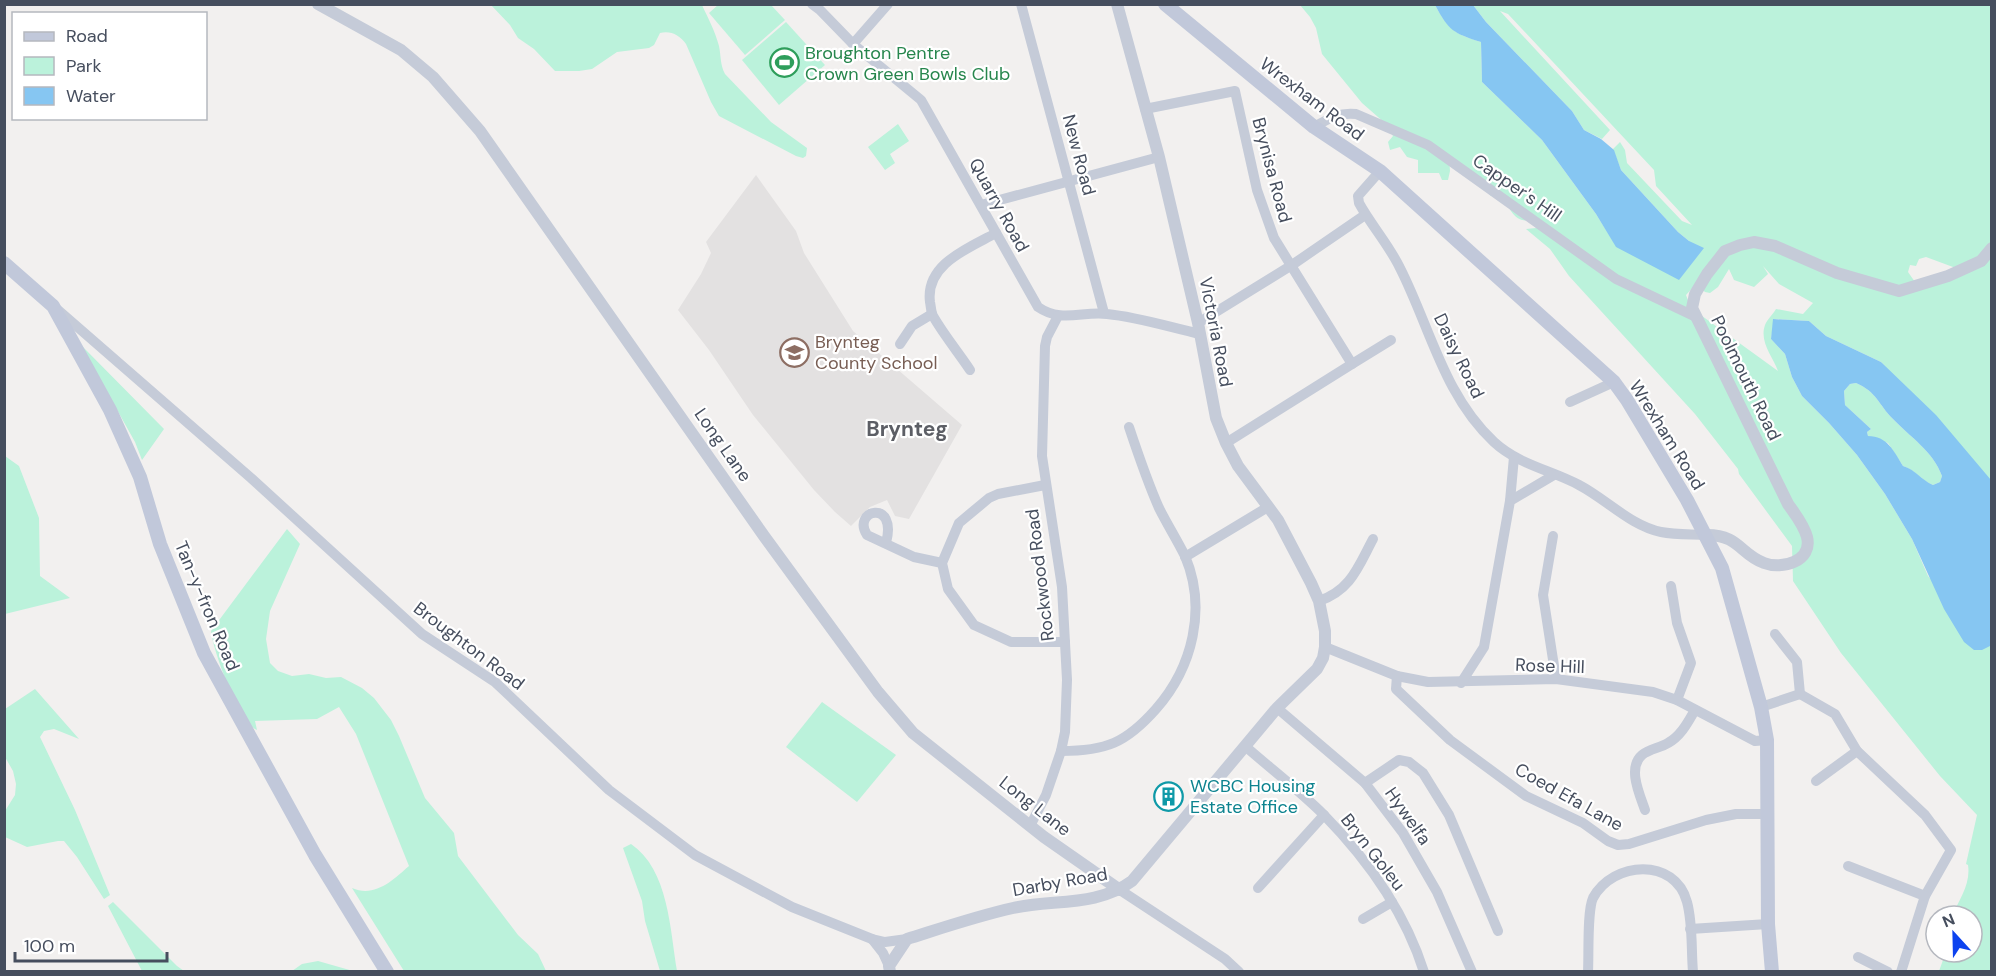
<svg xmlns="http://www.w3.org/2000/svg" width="1996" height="976" font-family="'DM Sans',sans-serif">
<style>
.education{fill:#e3e1e1}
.green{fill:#bbf2db;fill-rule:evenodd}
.water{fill:#86c6f2;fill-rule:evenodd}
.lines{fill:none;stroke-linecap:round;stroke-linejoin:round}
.minor{stroke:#c5cbd8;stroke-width:10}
.tertiary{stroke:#c5cbd8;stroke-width:12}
.secondary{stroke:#c1c8da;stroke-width:14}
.labels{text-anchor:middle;stroke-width:4.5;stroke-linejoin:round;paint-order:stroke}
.leisure-label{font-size:18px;fill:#27864d;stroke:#fff;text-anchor:start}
.street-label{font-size:18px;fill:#464e5e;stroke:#fff}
.education-label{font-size:18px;fill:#785e54;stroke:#fff;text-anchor:start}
.culture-label{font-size:18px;fill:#0d838f;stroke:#fff;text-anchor:start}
.quarter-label{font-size:21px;font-weight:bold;fill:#5c5e65;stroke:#fff}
</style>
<rect width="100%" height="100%" fill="#f2f0ef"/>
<path class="education" d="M 756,175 L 796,231 L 804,253 L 853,331 L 962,425 L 909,519 L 895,516 L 887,500 L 870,507 L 851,526 L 835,512 L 814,490 L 753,415 L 709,350 L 678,310 L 701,274 L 711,253 L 706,242 Z"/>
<g class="green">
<path d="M 719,4 L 771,5 L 785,20 L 745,55 L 709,13 Z"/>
<path d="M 491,5 L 702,5 C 708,18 715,31 719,46 C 721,55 720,65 725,74 L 771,122 L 807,148 L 806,156 L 803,158 L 796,156 L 719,116 L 711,102 L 686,44 C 680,35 670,30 660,33 L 654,45 L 649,48 L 617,52 L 592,69 L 579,71 L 555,71 L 534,49 L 518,38 L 510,25 Z"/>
<path d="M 1300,5 L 1435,5 C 1449,30 1453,33 1481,42 L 1482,82 L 1542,140 L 1596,214 L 1616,246 L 1689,241 L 1678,232 L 1621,170 L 1613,149 L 1620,142 L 1625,150 L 1627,163 L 1682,221 L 1692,225 L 1656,186 L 1654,170 L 1508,14 L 1500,11 L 1610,130 L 1602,139 L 1584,130 L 1572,111 L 1486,22 L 1473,5 L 1991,5 L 1991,482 L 1881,362 L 1826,336 L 1809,321 L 1774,319 L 1771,339 L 1785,354 L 1792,377 L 1802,396 L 1829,423 L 1857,455 L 1885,494 L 1912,539 L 1928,576 L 1990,646 L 1991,645 L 1991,971 L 1939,971 L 1946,952 L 1972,952 L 1972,916 L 1952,916 C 1959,900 1971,884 1968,865 L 1966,864 L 1977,815 L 1940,776 L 1841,653 L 1793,581 L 1792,546 L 1739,474 L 1738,469 L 1695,414 L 1569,276 L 1550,249 L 1526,229 L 1536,228 L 1537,220 C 1514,224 1511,212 1502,193 L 1491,196 L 1457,161 L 1449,157 L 1450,171 L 1448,180 L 1442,180 L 1439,173 L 1418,173 L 1418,160 L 1407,157 L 1400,147 L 1390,150 L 1388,142 L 1393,136 L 1386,124 L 1362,103 L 1322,54 L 1316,28 L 1310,17 ZM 1926,257 L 1953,267 L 1964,267 L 1915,282 L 1908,272 L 1910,265 L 1916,266 L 1919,259 ZM 1763,266 L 1779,284 L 1813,303 L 1803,314 L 1776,309 C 1773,314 1767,320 1765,325 C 1759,342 1773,357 1778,371 L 1691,308 L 1686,295 L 1696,284 L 1705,292 L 1710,293 L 1718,287 L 1729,269 L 1734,280 L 1754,287 L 1768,274 Z"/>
<path d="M 786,22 L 825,65 L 779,105 L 742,60 Z"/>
<path d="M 898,124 L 909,141 L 890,154 L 895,163 L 885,170 L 868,147 Z"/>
<path d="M 81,345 L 164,429 L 142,460 L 135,442 Z"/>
<path d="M 1856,383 C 1877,392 1878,404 1893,419 C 1910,437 1933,451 1942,476 L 1940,482 L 1933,485 C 1921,480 1915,470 1903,466 L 1888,443 L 1868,436 L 1867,432 L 1871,429 L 1845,405 L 1844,391 L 1850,384 Z"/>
<path d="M 5,456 L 19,466 L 39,518 L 40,576 L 70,598 L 5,614 Z"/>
<path d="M 287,529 L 300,544 L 270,611 L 266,639 L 270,663 L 278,671 L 292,676 L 309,674 L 326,678 L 341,677 L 362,688 L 374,698 L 391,720 L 399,736 L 425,798 L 454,833 L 458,856 L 518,935 L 538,954 L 546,971 L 404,971 L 352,888 C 375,898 393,880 409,866 L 356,734 L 339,707 L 317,719 L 255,721 L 257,730 C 239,722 213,651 211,631 Z"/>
<path d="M 35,689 L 79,739 L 54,729 L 44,731 L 40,737 L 75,810 L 110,895 L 104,899 L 77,857 L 64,841 L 58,841 L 27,847 L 5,837 L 5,811 L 15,795 L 16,784 L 13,771 L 5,757 L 5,709 Z"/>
<path d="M 822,702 L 896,755 L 857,802 L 786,747 Z"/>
<path d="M 631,844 C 669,870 670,930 677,971 L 660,971 L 645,921 L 642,901 L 623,848 Z"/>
<path d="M 113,902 L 177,966 L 184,971 L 142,971 L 108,906 Z"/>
<path d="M 318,961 L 353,971 L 292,971 L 302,964 Z"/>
</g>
<g class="water">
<path d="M 1435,5 L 1473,5 L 1486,22 L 1572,111 L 1584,130 L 1601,139 L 1614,150 L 1621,170 L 1678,232 L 1689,241 L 1704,248 L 1679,280 L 1616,247 L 1596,214 L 1542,140 L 1482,82 L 1481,42 C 1453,33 1449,31 1435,5 Z"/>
<path d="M 1773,319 L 1809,321 L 1826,336 L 1881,362 L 1936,415 L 1991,480 L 1990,646 L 1982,650 L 1974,650 L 1964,642 L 1944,609 L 1912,539 L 1885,494 L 1857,455 L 1829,423 L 1802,396 L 1792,377 L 1785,354 L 1771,339 ZM 1856,383 C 1877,392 1878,404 1893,419 C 1910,437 1933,451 1942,476 L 1940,482 L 1933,485 C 1920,479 1916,470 1903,466 C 1894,451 1887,436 1868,436 L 1867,432 L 1871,429 L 1845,405 L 1844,391 L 1850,384 Z"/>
</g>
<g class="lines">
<g class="minor">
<path d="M 812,4 L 820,10 L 853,44 L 921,100 L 1038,307 C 1061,323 1082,311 1107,314 C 1138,317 1169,327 1200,334"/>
<path d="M 1021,4 L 1104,313"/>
<path d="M 853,44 L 888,4"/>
<path d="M 1145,109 L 1235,91 L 1257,190 L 1274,238 L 1352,364 L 1226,443"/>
<path d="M 1314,127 C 1328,119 1339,112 1356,114 L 1428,145 L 1616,279 L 1696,317"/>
<path d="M 1380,171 L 1358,196 L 1359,203 C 1371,225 1389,245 1400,268 C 1430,327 1444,396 1494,442 C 1519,465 1551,470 1579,485 C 1606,499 1631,526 1661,532 C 1676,535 1692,534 1707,535"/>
<path d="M 981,205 L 1159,157"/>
<path d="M 58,310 L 251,478 L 422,634 L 495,682 L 609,790 L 695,855 L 792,907 L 872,939 L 885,942 L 907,939"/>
<path d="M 1198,323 L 1292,265 L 1365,215"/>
<path d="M 900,344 L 912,326 L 932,314"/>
<path d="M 1352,364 L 1391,340"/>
<path d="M 970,370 C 958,352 944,335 933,316 C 931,312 931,307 930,302 C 925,264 969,248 996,233"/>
<path d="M 1570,402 L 1614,382"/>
<path d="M 1045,485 L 998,494 L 989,498 L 959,523 L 942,563 L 948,589 L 974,625 L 1011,642 L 1065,642"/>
<path d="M 1510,501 L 1514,457"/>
<path d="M 1553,536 L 1543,595 L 1556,679"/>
<path d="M 886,543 C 898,498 851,510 867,535 L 914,557 L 942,563"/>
<path d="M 1185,557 L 1268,507"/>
<path d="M 1671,586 L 1677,623 L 1691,663 L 1677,700"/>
<path d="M 1319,601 C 1351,590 1358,567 1373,539"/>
<path d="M 1325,647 L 1397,676 L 1428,682 L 1556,679 L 1653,692 L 1677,700 L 1755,741 L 1767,740"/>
<path d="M 1397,676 L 1396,689 L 1450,740 L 1526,796 L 1583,823 L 1608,841 L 1618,845 L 1629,844 L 1706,820 L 1736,814 L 1768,814"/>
<path d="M 1461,683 L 1484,647 L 1510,501 L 1554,475"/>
<path d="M 1800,694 L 1835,714 L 1857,751 L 1925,815 L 1951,850 L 1925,896 L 1901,972"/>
<path d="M 1761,707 L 1800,694 L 1797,662 L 1775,634"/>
<path d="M 1277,708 L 1365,783 L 1403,833 L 1437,892 L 1472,972"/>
<path d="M 1245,746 C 1271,769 1299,790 1324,815 C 1367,859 1405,912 1424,972"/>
<path d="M 1061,751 C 1106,751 1126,743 1156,709 C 1193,667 1207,608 1185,556 C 1177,540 1167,524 1159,508 C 1147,481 1138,454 1129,427"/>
<path d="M 1816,781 L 1857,751"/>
<path d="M 1365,783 L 1399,760 L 1409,762 L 1423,773 L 1449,815 L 1498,931"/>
<path d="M 1645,810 C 1640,795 1627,768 1642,755 C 1649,749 1660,748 1668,743 C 1681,736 1688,722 1695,710"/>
<path d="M 1030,826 L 1046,795 L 1061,751 L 1065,732 L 1067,680 L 1062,587 L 1042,456 L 1045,346 L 1047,337 L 1058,316"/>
<path d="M 1848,866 L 1925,896"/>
<path d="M 1258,888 L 1324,815"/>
<path d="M 1120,890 L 1225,959 L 1239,972"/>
<path d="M 1363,919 L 1392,902"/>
<path d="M 1690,929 L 1768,924"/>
<path d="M 872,939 L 883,953 L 889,966"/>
<path d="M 1858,957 L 1888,972"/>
<path d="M 1588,972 C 1589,954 1587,911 1593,898 C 1613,861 1675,857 1687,902 C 1693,924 1691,949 1693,972"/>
</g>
<g class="tertiary">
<path d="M 318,4 L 401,50 L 433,77 L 480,131 L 764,536 L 878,692 L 913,733 L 1044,837 L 1120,890"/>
<path d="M 1707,535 C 1739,535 1740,554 1764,563 C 1782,570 1813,561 1807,537 C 1804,525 1795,514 1788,504 L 1692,308 L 1695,294 L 1707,274 L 1725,251 L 1740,245 L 1754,242 L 1775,246 L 1837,273 L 1899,291 L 1948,276 L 1981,261 L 1992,248"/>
<path d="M 890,972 L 889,966 L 907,939 C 942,928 977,916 1013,908 C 1053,899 1097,907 1132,881 L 1277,708 L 1317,669 L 1323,658 L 1325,647 L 1325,631 L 1319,601 L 1311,583 L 1278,520 L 1238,466 L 1226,443 L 1216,418 L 1198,323 L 1159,157 L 1117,4"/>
</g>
<g class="secondary">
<path d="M 1165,4 L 1314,127 L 1380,171 L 1614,382 L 1627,400 L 1687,500 L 1722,568 L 1761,707 L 1767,740 L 1768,924 L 1772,972"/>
<path d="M 4,263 L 53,306 L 110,410 L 140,477 L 160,544 L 204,653 L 315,855 L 387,972"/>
</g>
</g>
<defs>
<symbol id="stadium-ring" viewBox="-11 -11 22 22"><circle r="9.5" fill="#fff" stroke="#2e9e5b" stroke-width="1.5"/><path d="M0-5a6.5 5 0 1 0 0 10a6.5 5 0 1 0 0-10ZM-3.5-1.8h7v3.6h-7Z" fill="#2e9e5b"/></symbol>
<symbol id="school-ring" viewBox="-11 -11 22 22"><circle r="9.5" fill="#fff" stroke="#8d6e63" stroke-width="1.5"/><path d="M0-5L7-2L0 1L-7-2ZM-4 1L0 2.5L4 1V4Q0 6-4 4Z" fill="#8d6e63"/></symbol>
<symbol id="building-ring" viewBox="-11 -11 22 22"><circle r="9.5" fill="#fff" stroke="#0f9aa8" stroke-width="1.5"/><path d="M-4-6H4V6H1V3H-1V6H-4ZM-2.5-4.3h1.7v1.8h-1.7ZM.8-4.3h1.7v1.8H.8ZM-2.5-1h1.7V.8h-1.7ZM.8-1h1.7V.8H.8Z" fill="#0f9aa8"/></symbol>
</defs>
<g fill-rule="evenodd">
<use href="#stadium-ring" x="768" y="46" width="33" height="33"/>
<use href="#school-ring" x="778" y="336" width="33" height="33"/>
<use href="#building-ring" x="1152" y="780" width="33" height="33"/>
</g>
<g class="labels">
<g class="leisure-label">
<text x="805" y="59">Broughton Pentre<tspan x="805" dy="21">Crown Green Bowls Club</tspan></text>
</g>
<g class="street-label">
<text transform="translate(1312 99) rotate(37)" y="6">Wrexham Road</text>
<text transform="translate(1079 155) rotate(75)" y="6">New Road</text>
<text transform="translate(1272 170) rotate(75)" y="6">Brynisa Road</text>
<text transform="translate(1517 188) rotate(35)" y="6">Capper's Hill</text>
<text transform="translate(999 205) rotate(61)" y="6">Quarry Road</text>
<text transform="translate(1216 332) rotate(79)" y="6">Victoria Road</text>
<text transform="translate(1459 356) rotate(64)" y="6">Daisy Road</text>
<text transform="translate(1746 378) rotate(64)" y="6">Poolmouth Road</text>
<text transform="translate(1667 435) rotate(58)" y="6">Wrexham Road</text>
<text transform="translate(723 445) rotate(55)" y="6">Long Lane</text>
<text transform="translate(1040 575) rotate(-97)" y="6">Rockwood Road</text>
<text transform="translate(207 606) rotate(67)" y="6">Tan-y-fron Road</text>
<text transform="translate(469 646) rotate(37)" y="6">Broughton Road</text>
<text transform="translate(1550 666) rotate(2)" y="6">Rose Hill</text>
<text transform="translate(1569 797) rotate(29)" y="6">Coed Efa Lane</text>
<text transform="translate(1035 806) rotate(38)" y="6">Long Lane</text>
<text transform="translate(1408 816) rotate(55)" y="6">Hywelfa</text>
<text transform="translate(1373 852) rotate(52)" y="6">Bryn Goleu</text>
<text transform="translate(1060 882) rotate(-10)" y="6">Darby Road</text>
</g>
<g class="education-label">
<text x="815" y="348">Brynteg<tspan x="815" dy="21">County School</tspan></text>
</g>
<g class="culture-label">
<text x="1190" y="792">WCBC Housing<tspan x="1190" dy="21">Estate Office</tspan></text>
</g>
<g class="quarter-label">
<text x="907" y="436">Brynteg</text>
</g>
</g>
<rect width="1996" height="976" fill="none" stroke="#464e5e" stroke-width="12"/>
<rect x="12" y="12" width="195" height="108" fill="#ffffff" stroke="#b5b8bf" stroke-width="1.5"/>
<rect x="24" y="32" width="30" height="9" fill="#c1c8da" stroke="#b5b8bf" stroke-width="1.5"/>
<text x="66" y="42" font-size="18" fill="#464e5e">Road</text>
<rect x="24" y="57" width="30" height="18" fill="#bbf2db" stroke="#b5b8bf" stroke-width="1.5"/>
<text x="66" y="72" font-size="18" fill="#464e5e">Park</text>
<rect x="24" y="87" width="30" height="18" fill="#86c6f2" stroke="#b5b8bf" stroke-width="1.5"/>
<text x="66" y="102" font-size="18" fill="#464e5e">Water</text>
<g transform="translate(1954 934) rotate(338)"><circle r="28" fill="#ffffff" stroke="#b5b8bf" stroke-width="1.5"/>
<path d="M0-4.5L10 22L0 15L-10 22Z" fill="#0d43ef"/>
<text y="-9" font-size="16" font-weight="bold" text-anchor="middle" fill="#464e5e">N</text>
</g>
<path d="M15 952v9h152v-9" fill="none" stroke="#464e5e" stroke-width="3"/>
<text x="24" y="952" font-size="18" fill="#464e5e" stroke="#ffffff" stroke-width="4.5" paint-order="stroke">100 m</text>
</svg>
